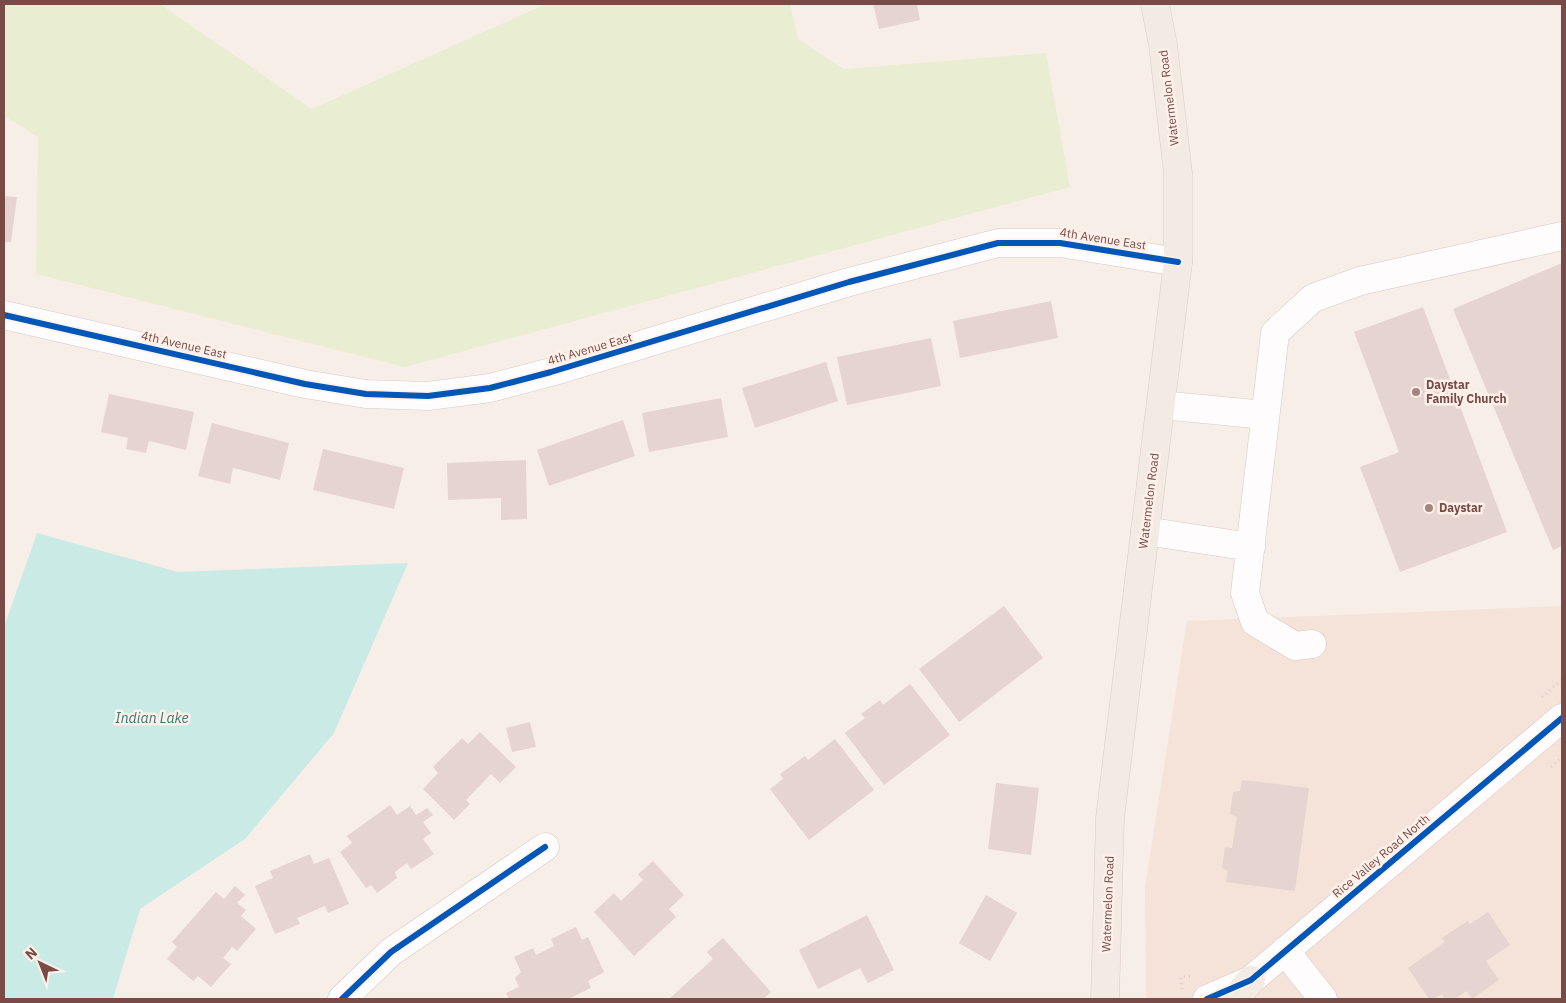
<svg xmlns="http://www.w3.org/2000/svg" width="1566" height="1003" font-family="'IBM Plex Sans',sans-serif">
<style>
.residential{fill:#f5e2d9}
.green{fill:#e9edd1}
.water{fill:#c9eae5}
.building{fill:#e5d4cf}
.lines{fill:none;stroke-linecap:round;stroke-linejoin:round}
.minor-casing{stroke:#d6c9c5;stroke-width:29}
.major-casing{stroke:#dacac8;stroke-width:29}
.path{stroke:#dbcecb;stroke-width:3;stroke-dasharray:1 4;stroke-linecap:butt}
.minor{stroke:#fefcfc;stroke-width:28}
.major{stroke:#f3eae4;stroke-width:28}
.cycleway-casing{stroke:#fff1ea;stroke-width:9}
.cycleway{stroke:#0057b8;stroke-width:6}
.poi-dot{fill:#a5847f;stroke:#fff1ea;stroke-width:2}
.labels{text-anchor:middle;stroke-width:5;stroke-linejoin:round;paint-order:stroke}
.street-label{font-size:12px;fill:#784b46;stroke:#fff1ea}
.poi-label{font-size:12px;font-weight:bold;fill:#784b46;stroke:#fff1ea;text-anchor:start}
.water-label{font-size:14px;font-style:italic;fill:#367772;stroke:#fff1ea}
</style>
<rect width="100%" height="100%" fill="#f8eee8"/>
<path class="residential" d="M 1562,606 L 1562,999 L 1146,999 L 1145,887 L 1187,621 Z"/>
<path class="green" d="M 4,4 L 160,4 L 312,109 L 546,4 L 790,4 L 798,39 L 844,69 L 1046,53 L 1070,187 L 405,367 L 36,274 L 38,137 L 4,116 Z"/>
<path class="water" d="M 37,533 L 178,572 L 408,563 L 334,733 L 245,839 L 140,909 L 113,999 L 4,999 L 4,627 Z"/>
<g class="building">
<path d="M 873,4 L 917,4 L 920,20 L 879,29 Z"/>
<path d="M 4,196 L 17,197 L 11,242 L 4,242 Z"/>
<path d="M 1562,263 L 1562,546 L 1553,550 L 1453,309 Z"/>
<path d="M 1051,301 L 1058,338 L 960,358 L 953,321 Z"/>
<path d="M 1423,307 L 1507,532 L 1400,572 L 1360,467 L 1399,452 L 1354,332 Z"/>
<path d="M 931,338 L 941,386 L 847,405 L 837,357 Z"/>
<path d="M 826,362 L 838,401 L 755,428 L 742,388 Z"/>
<path d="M 109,394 L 194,412 L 186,450 L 149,441 L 146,453 L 126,449 L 128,438 L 101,432 Z"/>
<path d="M 721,398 L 728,437 L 649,452 L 642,413 Z"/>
<path d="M 623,420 L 635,456 L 549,486 L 537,450 Z"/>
<path d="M 212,423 L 289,443 L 280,480 L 233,468 L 230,484 L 198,476 Z"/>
<path d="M 323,449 L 404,468 L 394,509 L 313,490 Z"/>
<path d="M 526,460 L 527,519 L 501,520 L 501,498 L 448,500 L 447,463 Z"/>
<path d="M 1004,606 L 1043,658 L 959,722 L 919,669 Z"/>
<path d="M 910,684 L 950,735 L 884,785 L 845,733 L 865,718 L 861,714 L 880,700 L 883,705 Z"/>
<path d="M 530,722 L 536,747 L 512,752 L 506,728 Z"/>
<path d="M 480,732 L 516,767 L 500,783 L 491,774 L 466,800 L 470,804 L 454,820 L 423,789 L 438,773 L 433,767 L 462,738 L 468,744 Z"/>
<path d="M 835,739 L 874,790 L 809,840 L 770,789 L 783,779 L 780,774 L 805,756 L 808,760 Z"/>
<path d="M 1242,780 L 1309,788 L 1295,891 L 1226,882 L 1228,871 L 1222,868 L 1225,847 L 1232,848 L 1237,817 L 1230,814 L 1233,792 L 1240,791 Z"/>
<path d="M 996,783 L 1039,788 L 1031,855 L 988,849 Z"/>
<path d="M 390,805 L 397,815 L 410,806 L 416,815 L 427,808 L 433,815 L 423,822 L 431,833 L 423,839 L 434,854 L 411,869 L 407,863 L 395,872 L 397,878 L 377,893 L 371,885 L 366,888 L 340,852 L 352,843 L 347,836 Z"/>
<path d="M 310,854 L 314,864 L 329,858 L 349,904 L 328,913 L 325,906 L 297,918 L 300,924 L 275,934 L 255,886 L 273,878 L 270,871 Z"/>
<path d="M 653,861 L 684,895 L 669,909 L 676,917 L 634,956 L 594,912 L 614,893 L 621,901 L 643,880 L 638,874 Z"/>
<path d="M 235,886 L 245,895 L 237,903 L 246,910 L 241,916 L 256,929 L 237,951 L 232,947 L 223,958 L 231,964 L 211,987 L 198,976 L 193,981 L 167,959 L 177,947 L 172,942 L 216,892 L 224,899 Z"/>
<path d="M 986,895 L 1017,913 L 990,961 L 959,943 Z"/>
<path d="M 1488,912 L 1510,945 L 1486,961 L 1499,980 L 1472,999 L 1467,991 L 1454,999 L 1445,999 L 1442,994 L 1434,999 L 1429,999 L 1408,968 L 1445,942 L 1442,938 L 1468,921 L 1470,924 Z"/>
<path d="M 867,915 L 894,970 L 868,983 L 860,968 L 818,989 L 799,950 Z"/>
<path d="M 576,927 L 582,940 L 588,937 L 604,972 L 588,981 L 591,988 L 568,999 L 509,999 L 506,993 L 519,987 L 515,978 L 521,972 L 514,957 L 533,948 L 536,955 L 554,946 L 551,939 Z"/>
<path d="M 723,938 L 771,992 L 763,999 L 669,999 L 713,959 L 707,952 Z"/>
</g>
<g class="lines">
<defs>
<g id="minor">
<path d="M 4,315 L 305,384 L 366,394 L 428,396 L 490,388 L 551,372 L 849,282 L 998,243 L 1060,243 L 1178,262"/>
<path d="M 1161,405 L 1265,415"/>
<path d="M 1145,531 L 1251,547"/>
<path d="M 1312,644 L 1295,646 L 1255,622 L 1245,593 L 1275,333 L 1313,298 L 1360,281 L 1562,236"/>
<path d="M 1285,951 L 1323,999"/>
<path d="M 342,999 L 391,952 L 545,847"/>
<path d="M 1207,999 L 1251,980 L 1562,718"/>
</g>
<g id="major">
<path d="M 1105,999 L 1110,818 L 1178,262 L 1178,173 L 1163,45 L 1155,4"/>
<path d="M 1235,999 L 1251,980"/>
</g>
</defs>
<use href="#minor" class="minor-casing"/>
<use href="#major" class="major-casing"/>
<g class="path">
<path d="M 1542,697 L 1562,680"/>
<path d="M 1551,767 L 1562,757"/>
<path d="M 1182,989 L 1181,977 L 1192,976"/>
</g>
<use href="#minor" class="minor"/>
<use href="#major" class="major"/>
<defs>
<g id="cycleway">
<path d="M 4,315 L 305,384 L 366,394 L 428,396 L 490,388 L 551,372 L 849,282 L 998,243 L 1060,243 L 1178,262"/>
<path d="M 342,999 L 391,952 L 545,847"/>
<path d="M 1207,999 L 1251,980 L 1562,718"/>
</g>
</defs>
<use href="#cycleway" class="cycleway-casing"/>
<use href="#cycleway" class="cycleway"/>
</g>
<g class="poi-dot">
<circle cx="1416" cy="392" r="5"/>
<circle cx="1429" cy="508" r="5"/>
</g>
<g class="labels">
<g class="street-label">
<text transform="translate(1169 98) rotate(-97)" y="4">Watermelon Road</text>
<text transform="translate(1103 239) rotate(9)" y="4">4th Avenue East</text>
<text transform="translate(184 345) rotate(13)" y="4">4th Avenue East</text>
<text transform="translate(590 349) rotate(-16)" y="4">4th Avenue East</text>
<text transform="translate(1149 501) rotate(-83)" y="4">Watermelon Road</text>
<text transform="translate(1381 856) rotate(-40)" y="4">Rice Valley Road North</text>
<text transform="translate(1108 904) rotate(-88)" y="4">Watermelon Road</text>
</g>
<g class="poi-label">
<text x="1426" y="389">Daystar<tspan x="1426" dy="14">Family Church</tspan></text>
<text x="1439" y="512">Daystar</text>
</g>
<g class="water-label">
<text x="152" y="723">Indian Lake</text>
</g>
</g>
<rect width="1566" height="1003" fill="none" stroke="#784b46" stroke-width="10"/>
<g transform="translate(40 963) rotate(317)" stroke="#fff1ea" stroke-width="4" paint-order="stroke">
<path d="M0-4L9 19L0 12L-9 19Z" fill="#784b46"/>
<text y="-8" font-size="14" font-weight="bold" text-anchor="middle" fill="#784b46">N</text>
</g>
</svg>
